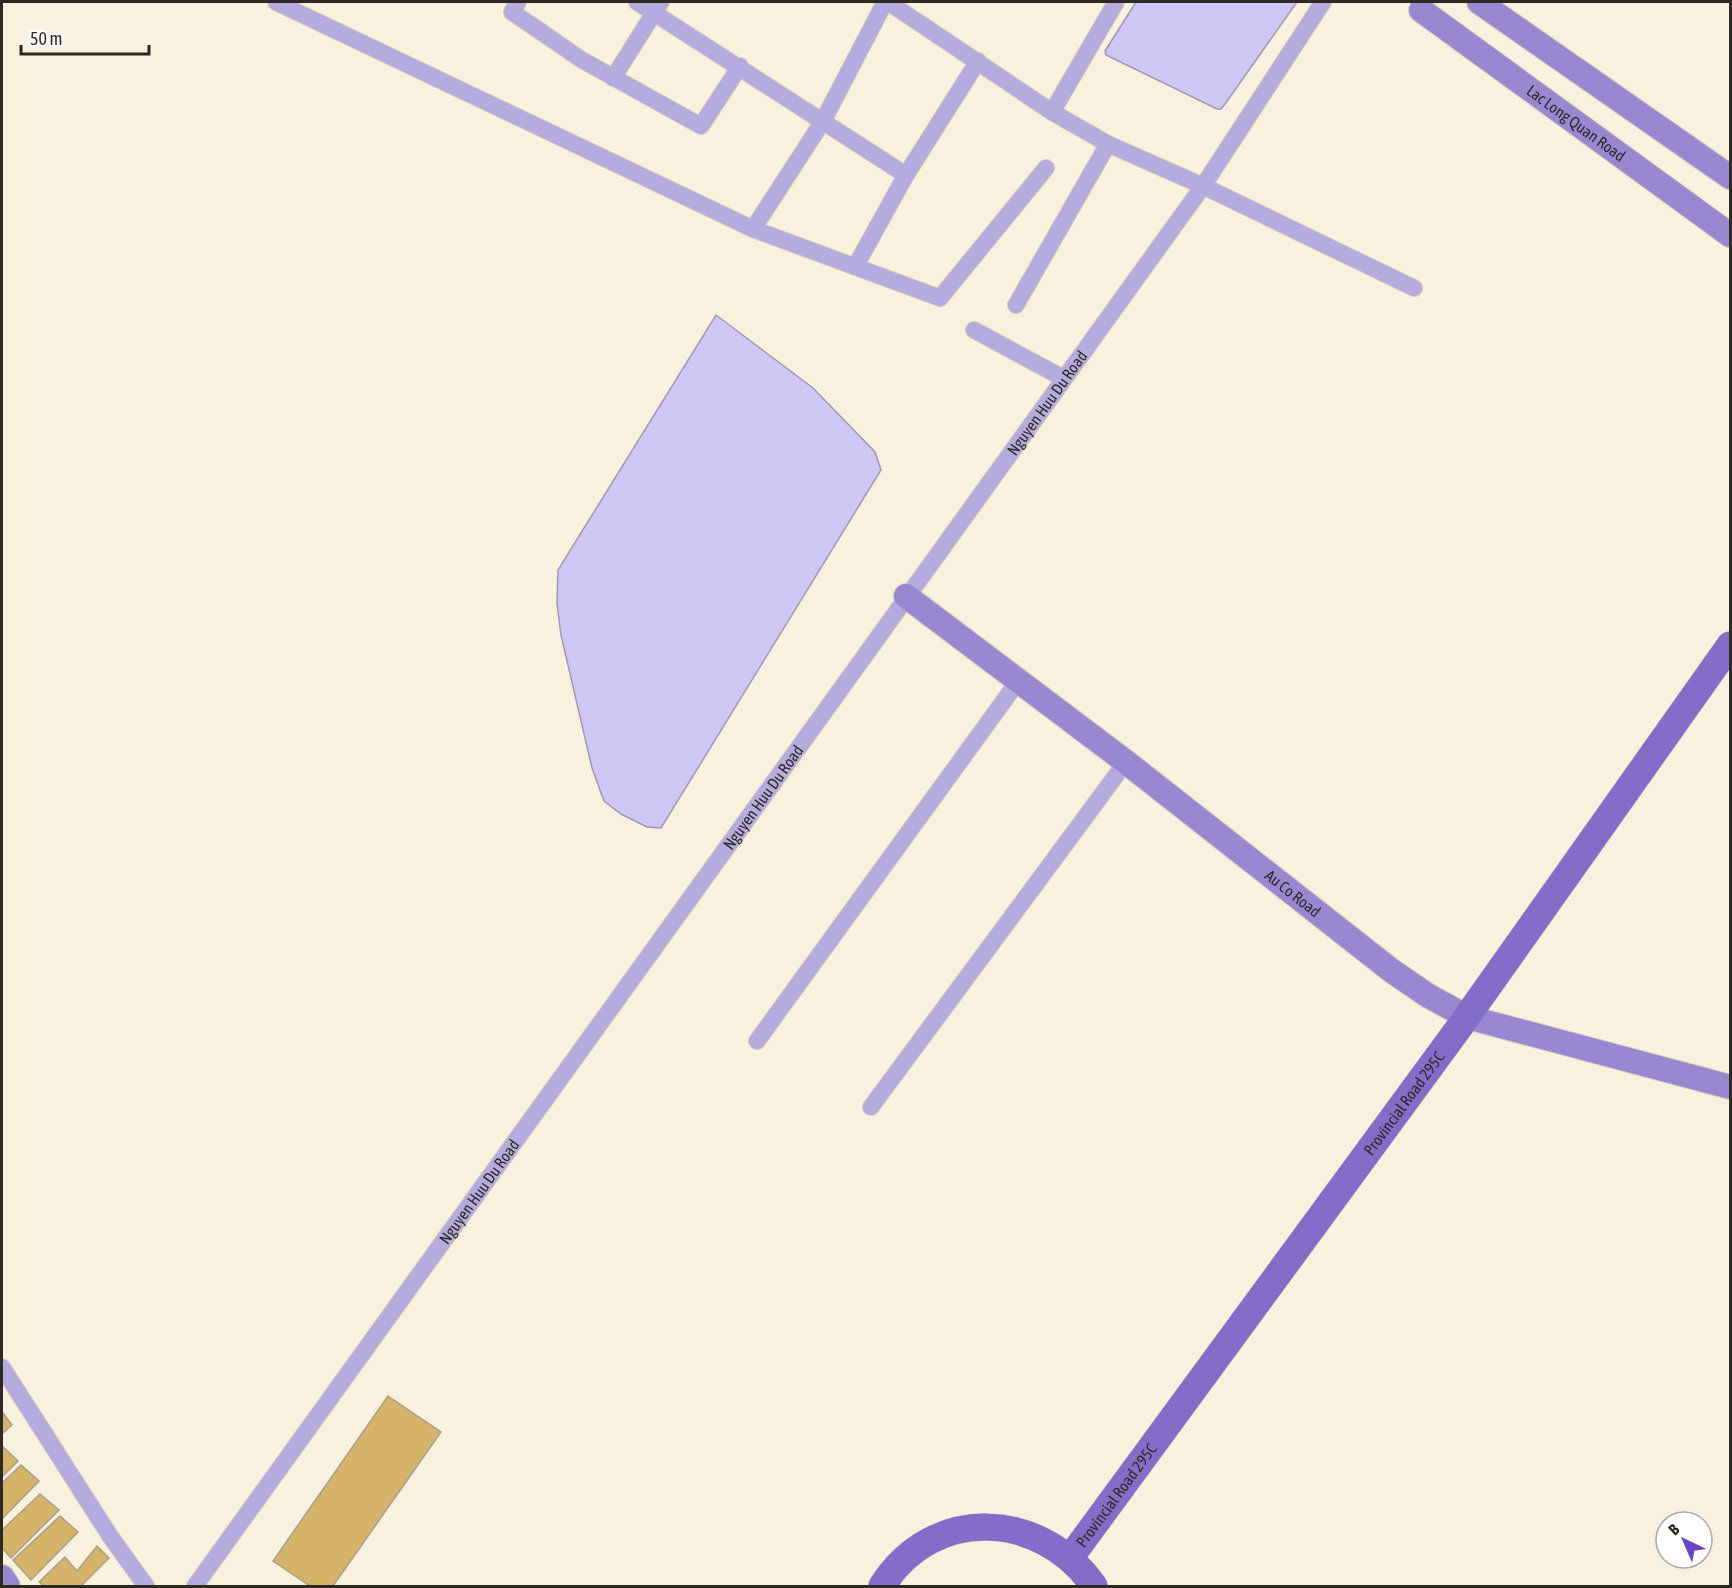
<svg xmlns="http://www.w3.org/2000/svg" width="1732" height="1588" font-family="'Asap Condensed',sans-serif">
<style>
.water{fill:#cfc7f3;stroke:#9f98b5;stroke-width:1.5}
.building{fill:#d5b368;stroke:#a8a08e;stroke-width:1.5}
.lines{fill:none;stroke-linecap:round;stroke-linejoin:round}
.street-casing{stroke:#d4ccbc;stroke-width:18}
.secondary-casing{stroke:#d4ccbc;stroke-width:26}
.primary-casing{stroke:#d4ccbc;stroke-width:28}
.street{stroke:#b4abde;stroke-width:16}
.secondary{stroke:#9888d2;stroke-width:24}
.primary{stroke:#846dc9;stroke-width:27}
.labels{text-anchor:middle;stroke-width:6;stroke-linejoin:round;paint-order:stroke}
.street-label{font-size:16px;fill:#2e2a23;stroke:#fff}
</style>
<rect width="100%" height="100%" fill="#f9f0dd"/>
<g class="water">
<path d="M 1136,2 L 1297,2 L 1225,104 L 1221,109 L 1217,109 L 1106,55 L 1105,51 Z"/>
<path d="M 716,315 L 813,388 L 875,452 L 881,470 L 661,828 L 647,827 L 621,814 L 604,801 L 592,768 L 561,635 L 557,604 L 558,570 Z"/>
</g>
<g class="building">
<path d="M 388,1396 L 441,1432 L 333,1586 L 310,1586 L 273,1561 Z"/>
<path d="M 2,1412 L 12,1425 L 2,1434 Z"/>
<path d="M 2,1446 L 18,1461 L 2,1477 Z"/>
<path d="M 21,1465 L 39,1481 L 2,1519 L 2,1483 Z"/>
<path d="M 40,1494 L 59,1510 L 11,1558 L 2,1548 L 2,1530 Z"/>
<path d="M 60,1516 L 78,1532 L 31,1580 L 13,1560 Z"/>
<path d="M 97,1546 L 109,1558 L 81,1586 L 44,1586 L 39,1582 L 65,1557 L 77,1571 Z"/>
</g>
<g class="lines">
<defs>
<g id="street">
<path d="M 276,2 L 753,229 L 940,298 L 1046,168"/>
<path d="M 518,2 L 512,12 L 582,60 L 701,126 L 740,66"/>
<path d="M 637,2 L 906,175"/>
<path d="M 888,2 L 1052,112 L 1108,144 L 1203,186 L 1414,288"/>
<path d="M 613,78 L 661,2"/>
<path d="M 1052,112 L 1116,2"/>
<path d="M 753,229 L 823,121 L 885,2"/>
<path d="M 855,267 L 906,175 L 978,61"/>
<path d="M 1016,305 L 1108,144"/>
<path d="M 974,330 L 1063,378"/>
<path d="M 757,1041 L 1019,680"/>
<path d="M 871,1107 L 1126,762"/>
<path d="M 2,1367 L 110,1536 L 146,1586"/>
<path id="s1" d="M 195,1586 L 1203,186 L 1323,2"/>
</g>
<g id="secondary">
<path d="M 1479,2 L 1730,177"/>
<path id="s2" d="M 1421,10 L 1730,235"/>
<path id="s3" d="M 906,596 L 1126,762 L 1392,971 L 1427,995 L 1467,1017 L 1730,1087"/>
<path d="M 2,1577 L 8,1586"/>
</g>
<g id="primary">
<path id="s4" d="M 1070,1558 L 1461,1025 L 1730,645"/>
<path d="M 882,1586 C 933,1505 1041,1510 1094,1586"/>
</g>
</defs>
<use href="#street" class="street-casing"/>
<use href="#secondary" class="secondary-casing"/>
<use href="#primary" class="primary-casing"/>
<use href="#street" class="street"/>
<use href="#secondary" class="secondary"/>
<use href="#primary" class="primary"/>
</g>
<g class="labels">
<g class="street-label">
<text dy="6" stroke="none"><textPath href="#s2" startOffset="192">Lac Long Quan Road</textPath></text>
<text dy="6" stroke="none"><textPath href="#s1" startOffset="1458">Nguyen Huu Du Road</textPath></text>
<text dy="6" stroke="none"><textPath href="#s1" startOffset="972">Nguyen Huu Du Road</textPath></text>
<text dy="6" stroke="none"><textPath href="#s3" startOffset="488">Au Co Road</textPath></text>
<text dy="6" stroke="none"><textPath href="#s4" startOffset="564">Provincial Road 295C</textPath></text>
<text dy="6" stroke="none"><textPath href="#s1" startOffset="486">Nguyen Huu Du Road</textPath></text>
<text dy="6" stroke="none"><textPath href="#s4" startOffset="78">Provincial Road 295C</textPath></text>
</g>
</g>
<rect width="1732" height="1588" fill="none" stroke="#2e2a23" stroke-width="6"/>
<g transform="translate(1684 1540) rotate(316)"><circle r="28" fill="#ffffff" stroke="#abaaa7" stroke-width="1.5"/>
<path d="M0-4.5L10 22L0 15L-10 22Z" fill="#6c46bf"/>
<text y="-9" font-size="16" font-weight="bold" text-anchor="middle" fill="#2e2a23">B</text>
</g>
<path d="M21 45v9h128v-9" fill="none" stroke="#2e2a23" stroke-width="3"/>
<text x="30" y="45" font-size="18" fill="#2e2a23" stroke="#ffffff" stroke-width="4.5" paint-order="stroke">50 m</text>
</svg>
